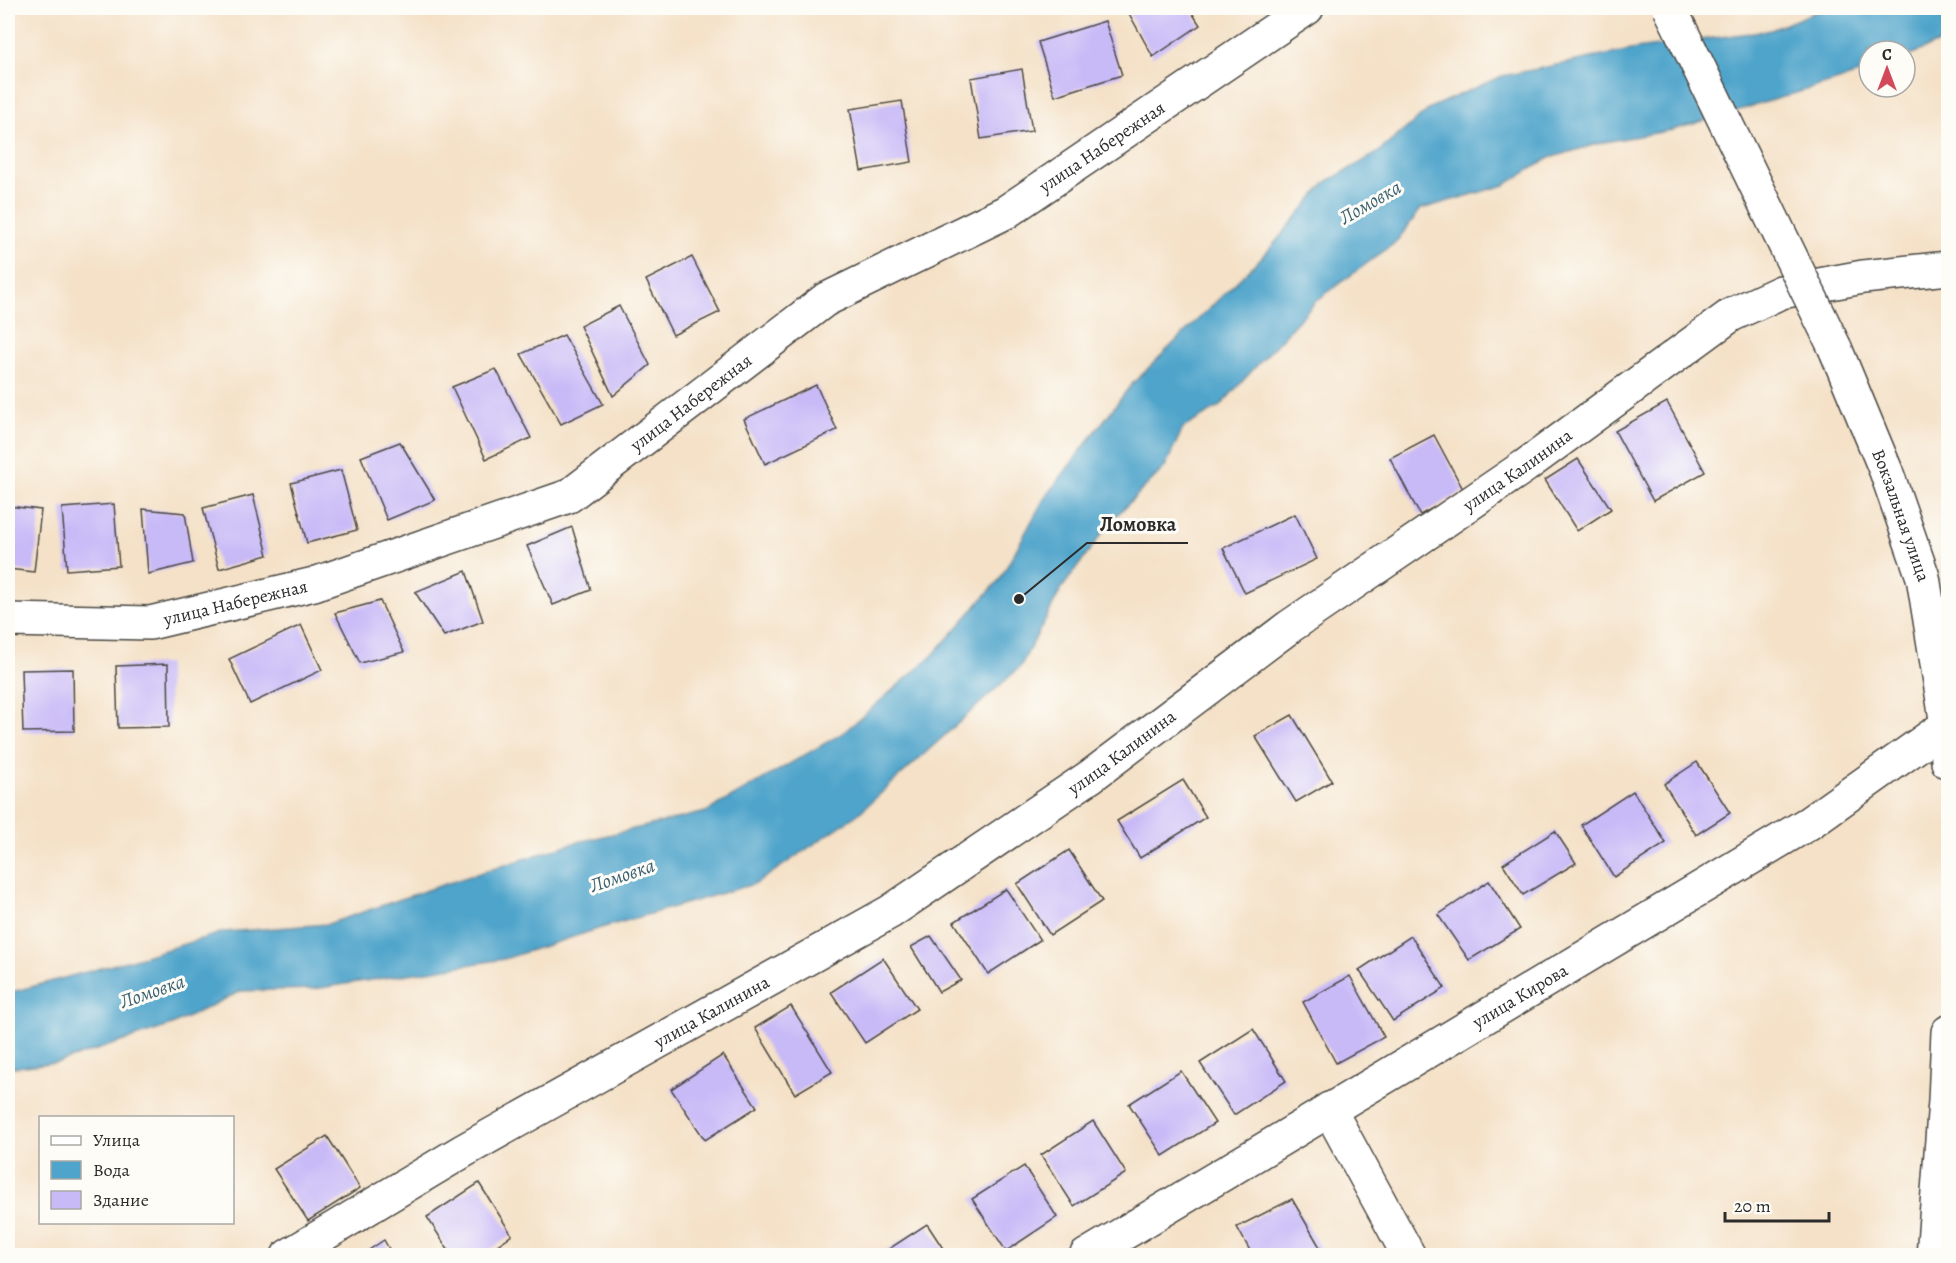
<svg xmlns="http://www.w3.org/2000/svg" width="1956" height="1263" font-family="Alegreya,serif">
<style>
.water{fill:#4fa4cb;stroke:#3d687b;stroke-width:1.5}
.building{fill:#c8b9f7}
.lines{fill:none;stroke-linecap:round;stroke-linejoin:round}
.minor-casing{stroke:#494642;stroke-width:36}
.minor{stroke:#fff;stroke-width:33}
.minor-bridge-casing{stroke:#494642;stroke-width:36;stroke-linecap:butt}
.minor-bridge{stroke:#fff;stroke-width:33}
.labels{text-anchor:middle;stroke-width:6;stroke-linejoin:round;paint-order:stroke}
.street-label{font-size:18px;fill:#2b2b2b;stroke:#fdfcf7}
.water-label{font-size:20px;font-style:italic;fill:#3b6173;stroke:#fdfcf7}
.leader{fill:none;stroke:#2b2b2b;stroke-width:2}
.callout-dot{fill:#2b2b2b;stroke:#fdfcf7;stroke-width:2}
.callout-label{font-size:20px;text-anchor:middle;font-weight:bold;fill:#2b2b2b;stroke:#fdfcf7;stroke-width:6;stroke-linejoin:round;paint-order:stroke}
</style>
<rect width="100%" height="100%" fill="#fdfcf7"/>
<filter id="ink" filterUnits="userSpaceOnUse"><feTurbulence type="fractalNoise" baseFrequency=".0167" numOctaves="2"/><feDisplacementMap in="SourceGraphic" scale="12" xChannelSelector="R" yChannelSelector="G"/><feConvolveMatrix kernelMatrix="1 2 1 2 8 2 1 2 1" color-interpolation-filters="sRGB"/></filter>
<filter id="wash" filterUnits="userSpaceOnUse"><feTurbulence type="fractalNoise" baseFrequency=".008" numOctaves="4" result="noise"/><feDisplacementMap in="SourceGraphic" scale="24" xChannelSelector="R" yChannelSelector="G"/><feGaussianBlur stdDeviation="1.35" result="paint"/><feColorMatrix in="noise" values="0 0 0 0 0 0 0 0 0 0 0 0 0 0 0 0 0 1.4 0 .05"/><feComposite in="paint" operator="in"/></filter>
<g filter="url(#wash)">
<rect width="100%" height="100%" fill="#f4e1c7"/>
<path class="water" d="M 1825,8 L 1948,8 L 1948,39 L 1905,57 L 1905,51 L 1869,51 L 1869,71 L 1673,130 L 1604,142 L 1549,158 L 1505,185 L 1421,209 L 1396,242 L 1316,301 L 1219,407 L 1183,428 L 1165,467 L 1112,520 L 1062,588 L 1020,667 L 858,814 L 757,883 L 601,928 L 504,959 L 314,989 L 241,991 L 172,1025 L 60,1062 L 8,1068 L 8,993 L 138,958 L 224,932 L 328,924 L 439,886 L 574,843 L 706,812 L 843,733 L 933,655 L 1000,579 L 1044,499 L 1131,385 L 1267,252 L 1326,182 L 1376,154 L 1432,107 L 1502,76 L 1636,49 L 1771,30 Z"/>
<g id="blocks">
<g class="building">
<path d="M 1126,8 L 1189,8 L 1200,25 L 1153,57 Z"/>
<path d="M 1105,21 L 1122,75 L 1055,96 L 1038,42 Z"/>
<path d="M 1022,69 L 1032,131 L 981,139 L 971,78 Z"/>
<path d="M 902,101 L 912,162 L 861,171 L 850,109 Z"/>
<path d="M 692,257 L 720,312 L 673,335 L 646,280 Z"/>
<path d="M 619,306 L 650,365 L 613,396 L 580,326 Z"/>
<path d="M 564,335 L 603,404 L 561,424 L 521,354 Z"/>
<path d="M 496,369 L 531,438 L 486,459 L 452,387 Z"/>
<path d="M 816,385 L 837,430 L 765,464 L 744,419 Z"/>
<path d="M 1667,402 L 1705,472 L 1653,501 L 1615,431 Z"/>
<path d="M 1434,435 L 1464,491 L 1420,515 L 1390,458 Z"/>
<path d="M 400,442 L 435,500 L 387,520 L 361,457 Z"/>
<path d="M 1578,459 L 1611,509 L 1577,531 L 1545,480 Z"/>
<path d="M 341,470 L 357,530 L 307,543 L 291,483 Z"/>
<path d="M 253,495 L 268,555 L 219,569 L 203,508 Z"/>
<path d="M 114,504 L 119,566 L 67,570 L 62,508 Z"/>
<path d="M 8,506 L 41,510 L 34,572 L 8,569 Z"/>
<path d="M 143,509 L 185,513 L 193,563 L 148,574 Z"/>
<path d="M 1295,514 L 1317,559 L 1245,593 L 1223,548 Z"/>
<path d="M 572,527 L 591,590 L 553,605 L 527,546 Z"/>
<path d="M 466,571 L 483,621 L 444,636 L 415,592 Z"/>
<path d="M 380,601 L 404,652 L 360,663 L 335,613 Z"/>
<path d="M 301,625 L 322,670 L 250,704 L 229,659 Z"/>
<path d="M 168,664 L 169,727 L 118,728 L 116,666 Z"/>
<path d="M 73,669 L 74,731 L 23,732 L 21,670 Z"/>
<path d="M 1292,715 L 1332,781 L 1296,802 L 1255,736 Z"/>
<path d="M 1697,762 L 1730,813 L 1696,835 L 1664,784 Z"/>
<path d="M 1183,780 L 1206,817 L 1140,858 L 1117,821 Z"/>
<path d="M 1633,791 L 1666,843 L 1614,877 L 1581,825 Z"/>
<path d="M 1555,831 L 1576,863 L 1523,895 L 1503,864 Z"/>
<path d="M 1069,850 L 1102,901 L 1050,935 L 1017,884 Z"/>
<path d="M 1489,881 L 1520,929 L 1469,960 L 1438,915 Z"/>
<path d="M 1006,889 L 1040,940 L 988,974 L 954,922 Z"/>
<path d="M 931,936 L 961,980 L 939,992 L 911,947 Z"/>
<path d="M 1411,936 L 1445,988 L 1393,1021 L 1359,970 Z"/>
<path d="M 883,958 L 917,1009 L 865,1043 L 831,992 Z"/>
<path d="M 1350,976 L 1384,1037 L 1336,1063 L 1303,1002 Z"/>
<path d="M 791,1006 L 832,1072 L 795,1094 L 755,1028 Z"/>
<path d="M 1253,1029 L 1286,1081 L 1234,1115 L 1200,1063 Z"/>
<path d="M 723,1055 L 757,1107 L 705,1140 L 671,1089 Z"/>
<path d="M 1181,1071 L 1215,1123 L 1163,1156 L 1129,1104 Z"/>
<path d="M 1093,1121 L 1126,1173 L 1074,1206 L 1041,1155 Z"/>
<path d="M 327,1136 L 360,1188 L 308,1221 L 274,1169 Z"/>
<path d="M 1024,1166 L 1057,1217 L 1006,1251 L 972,1199 Z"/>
<path d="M 479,1183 L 512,1235 L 481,1256 L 452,1256 L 427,1217 Z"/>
<path d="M 1292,1199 L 1321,1249 L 1307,1256 L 1253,1256 L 1237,1227 Z"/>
<path d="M 927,1224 L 948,1256 L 878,1256 Z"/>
<path d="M 384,1240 L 393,1256 L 360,1256 Z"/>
</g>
</g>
</g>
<g filter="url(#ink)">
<use href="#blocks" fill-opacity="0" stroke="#494642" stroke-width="1.5"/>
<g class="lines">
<defs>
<g id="minor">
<path id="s1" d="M 1835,348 L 1886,471 L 1923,577 L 1947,725 L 1948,762"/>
<path id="s2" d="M 8,620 L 150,623 L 314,584 L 569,496 L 825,300 L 1006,212 L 1307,8"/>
<path d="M 1329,1109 L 1409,1256"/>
<path id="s3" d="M 288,1256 L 463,1151 L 890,912 L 1091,776 L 1289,627 L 1525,466 L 1731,315 L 1781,292 L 1863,277 L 1948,268"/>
<path id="s4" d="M 1086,1256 L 1809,823 L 1947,725"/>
<path d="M 1933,1256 L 1945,1101 L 1948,1032"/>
</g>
</defs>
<use href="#minor" class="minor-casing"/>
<use href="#minor" class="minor"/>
<defs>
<path id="minor-bridge" d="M 1670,8 L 1835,348"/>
</defs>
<use href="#minor-bridge" class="minor-bridge-casing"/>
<use href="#minor-bridge" class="minor-bridge"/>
</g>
</g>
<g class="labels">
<g class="street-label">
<text dy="6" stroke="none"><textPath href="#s2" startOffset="1220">улица Набережная</textPath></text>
<text dy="6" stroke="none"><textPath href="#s2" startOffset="734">улица Набережная</textPath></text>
<text dy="6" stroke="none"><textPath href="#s3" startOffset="1461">улица Калинина</textPath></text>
<text dy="6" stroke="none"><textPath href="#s1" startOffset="180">Вокзальная улица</textPath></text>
<text dy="6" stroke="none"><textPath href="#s2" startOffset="230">улица Набережная</textPath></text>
<text dy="6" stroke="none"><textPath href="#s3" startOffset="975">улица Калинина</textPath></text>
<text dy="6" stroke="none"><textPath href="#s4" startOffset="506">улица Кирова</textPath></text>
<text dy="6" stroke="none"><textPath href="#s3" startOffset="489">улица Калинина</textPath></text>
</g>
<g class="water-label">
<text transform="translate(1370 202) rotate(-30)" y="7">Ломовка</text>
<text transform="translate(622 875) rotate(-19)" y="7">Ломовка</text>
<text transform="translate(152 991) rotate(-19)" y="7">Ломовка</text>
</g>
</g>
<path class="leader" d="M1019 599L1087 543H1188"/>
<circle class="callout-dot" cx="1019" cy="599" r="6"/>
<g class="callout-label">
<text x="1138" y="531">Ломовка</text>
</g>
<rect width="1956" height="1263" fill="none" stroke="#fdfcf7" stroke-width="30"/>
<rect x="39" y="1116" width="195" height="108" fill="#fdfcf7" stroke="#a9a8a5" stroke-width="1.5"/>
<rect x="51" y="1136" width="30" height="9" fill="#ffffff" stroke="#a9a8a5" stroke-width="1.5"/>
<text x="93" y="1146" font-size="18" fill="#2b2b2b">Улица</text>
<rect x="51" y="1161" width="30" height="18" fill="#4fa4cb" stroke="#a9a8a5" stroke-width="1.5"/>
<text x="93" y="1176" font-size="18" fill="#2b2b2b">Вода</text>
<rect x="51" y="1191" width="30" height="18" fill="#c8b9f7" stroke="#a9a8a5" stroke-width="1.5"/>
<text x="93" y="1206" font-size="18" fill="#2b2b2b">Здание</text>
<g transform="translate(1887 69)"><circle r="28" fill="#fdfcf7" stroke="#a9a8a5" stroke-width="1.5"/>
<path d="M0-4.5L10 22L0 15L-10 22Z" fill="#d1495b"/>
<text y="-9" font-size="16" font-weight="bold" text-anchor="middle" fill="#2b2b2b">С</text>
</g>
<path d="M1725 1212v9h104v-9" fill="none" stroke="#2b2b2b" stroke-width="3"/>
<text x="1734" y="1212" font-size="18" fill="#2b2b2b" stroke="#fdfcf7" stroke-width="4.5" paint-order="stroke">20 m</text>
</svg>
